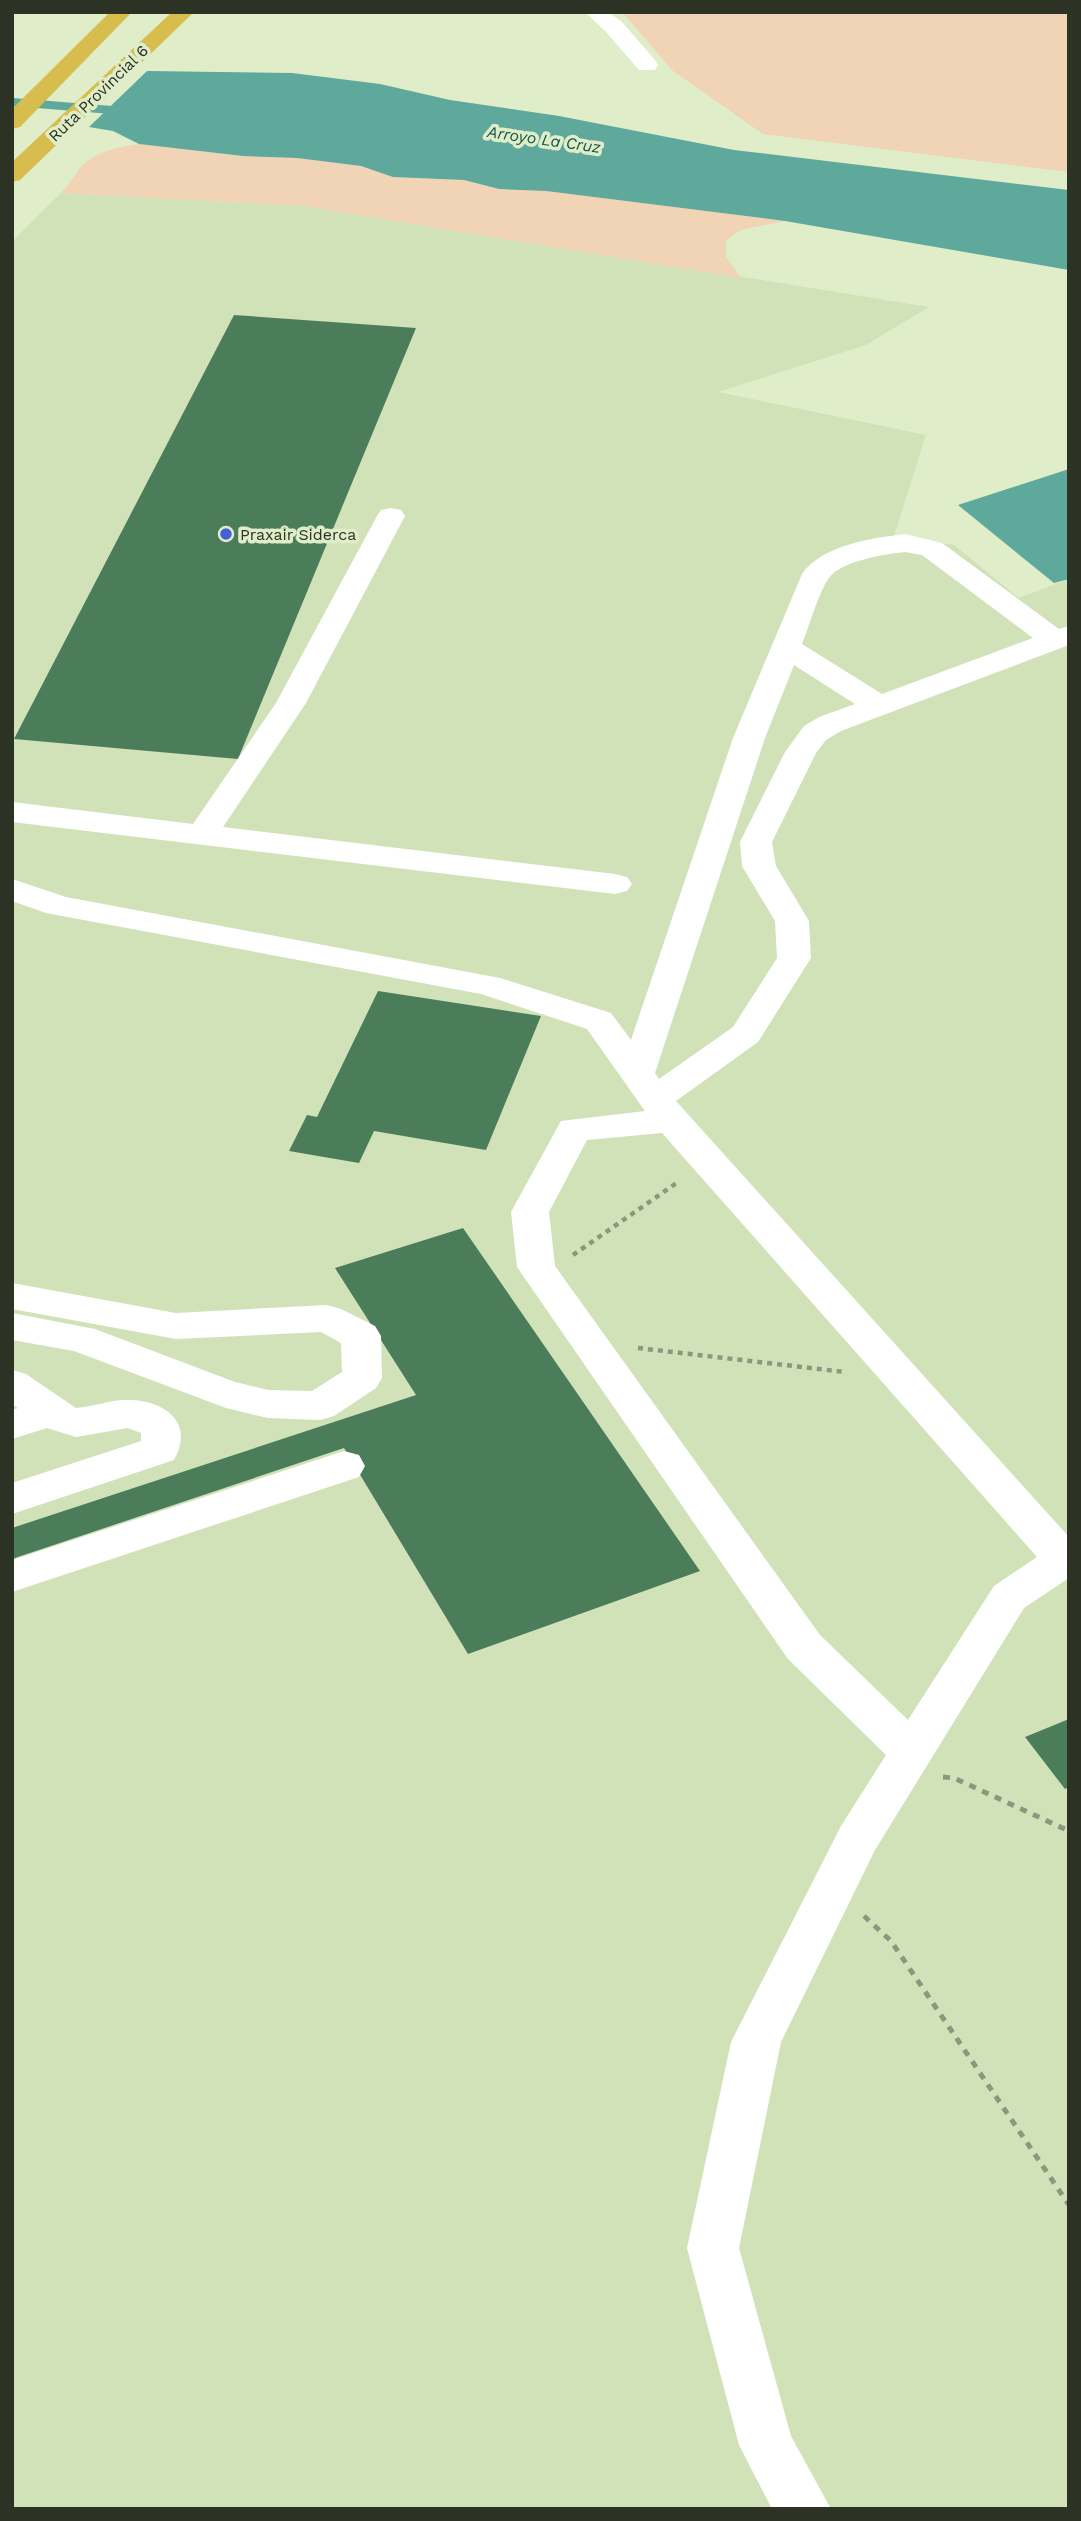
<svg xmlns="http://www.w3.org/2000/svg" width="1081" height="2521" font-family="'Work Sans',sans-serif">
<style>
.built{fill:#d2e2b8}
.green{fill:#f1d3b5}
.water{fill:#5ea89c}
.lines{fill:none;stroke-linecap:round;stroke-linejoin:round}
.stream{stroke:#5ea89c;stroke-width:8}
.building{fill:#4b7d5b}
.path-far1{stroke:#8c977d;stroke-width:4.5;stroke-dasharray:5 5;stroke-linecap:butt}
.path{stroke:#8c977d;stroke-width:5;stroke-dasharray:7 7;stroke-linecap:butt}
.minor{fill:#fff;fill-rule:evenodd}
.highway{fill:#d7bd4e;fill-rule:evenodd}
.poi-dot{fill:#4460d3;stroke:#dfedc9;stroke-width:2.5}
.labels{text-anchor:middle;stroke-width:7;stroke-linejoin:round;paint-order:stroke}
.far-street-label{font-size:16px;fill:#2c3224;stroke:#dfedc9}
.far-water-label{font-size:16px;font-style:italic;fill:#115149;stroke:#dfedc9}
.far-poi-label{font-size:16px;fill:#2c3224;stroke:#dfedc9;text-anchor:start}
</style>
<rect width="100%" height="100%" fill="#dfedc9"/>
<path class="built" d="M 61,193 L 304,206 L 929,307 L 866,345 L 718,392 L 926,435 L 894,536 L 954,545 L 1019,598 L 1069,579 L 1069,2509 L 12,2509 L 12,242 Z"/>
<g class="green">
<path d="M 622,12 L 1069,12 L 1069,172 L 763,134 L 673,71 Z"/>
<path d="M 139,144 L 243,156 L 297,158 L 361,166 L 393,177 L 464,180 L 499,189 L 546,191 L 785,221 L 740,230 L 726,241 L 726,257 L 741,278 L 304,206 L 61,193 C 68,186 72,179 78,171 C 91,152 119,147 139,144 Z"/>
</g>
<g class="water">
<path d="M 147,71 L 292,73 L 380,84 L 450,100 L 559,116 L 734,150 L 1069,190 L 1069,270 L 785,221 L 546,191 L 499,189 L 464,180 L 393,177 L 361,166 L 297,158 L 243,156 L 139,144 L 113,131 L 89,127 Z"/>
<path d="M 1069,469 L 1069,579 L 1054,583 L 958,505 Z"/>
</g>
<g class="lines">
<path class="stream" d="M 12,102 L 124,111"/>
</g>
<g class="building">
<path d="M 234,315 L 416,328 L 238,759 L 14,739 Z"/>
<path d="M 378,991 L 541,1016 L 486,1150 L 374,1131 L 359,1163 L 289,1151 L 307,1115 L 317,1117 Z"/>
<path d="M 463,1228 L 700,1571 L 468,1654 L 344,1448 L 12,1559 L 12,1528 L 416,1395 L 335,1268 Z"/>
<path d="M 1069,1719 L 1069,1787 L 1065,1789 L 1025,1737 Z"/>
</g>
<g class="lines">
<g class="path-far1">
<path d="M 573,1255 L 678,1182"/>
<path d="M 638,1348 L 845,1372"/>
</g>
<g class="path">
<path d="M 943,1777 L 954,1778 L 1069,1831"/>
<path d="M 864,1916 L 891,1941 L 1069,2205"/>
</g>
<g class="minor">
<path d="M 585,12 L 608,12 L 622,22 L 655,60 L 658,65 L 655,70 L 639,70 L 606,32 Z"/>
<path d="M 391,508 L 401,510 L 405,516 L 306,703 L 223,827 L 615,874 L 627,877 L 632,884 L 627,891 L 615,894 L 12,822 L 12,802 L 193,824 L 276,703 L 377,516 L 381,510 Z"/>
<path d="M 905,534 L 942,543 L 1059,629 L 1069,626 L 1069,645 L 841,731 L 826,740 L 816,753 L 772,842 L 776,866 L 809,921 L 811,958 L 758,1042 L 676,1101 L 1069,1537 L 1069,1578 L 1024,1608 L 875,1850 L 781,2042 L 739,2248 L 791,2436 L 831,2509 L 772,2509 L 739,2445 L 687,2248 L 731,2042 L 841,1826 L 886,1755 L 788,1659 L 517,1267 L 511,1212 L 561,1121 L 645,1111 L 587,1029 L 481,994 L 46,913 L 12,901 L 12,879 L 66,897 L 500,978 L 611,1013 L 631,1040 L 733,738 L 802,574 C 822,545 872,538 905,534 ZM 905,552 L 922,555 L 1033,638 L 882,694 L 802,644 C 809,627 819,591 829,578 C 841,561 885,554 905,552 ZM 794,665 L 855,704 L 819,717 L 804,726 L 785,752 L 740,842 L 742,866 L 775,921 L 777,958 L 733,1027 L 659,1079 L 655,1073 L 765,738 ZM 662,1133 L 1037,1557 L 994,1586 L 908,1720 L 820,1635 L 555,1266 L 549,1212 L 587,1140 Z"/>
<path d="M 12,1283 L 176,1313 L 327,1305 L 341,1309 L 375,1326 L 381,1336 L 382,1378 L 376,1388 L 334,1416 L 320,1420 L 268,1418 L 226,1408 L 74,1351 L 12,1340 L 12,1313 L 95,1329 L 235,1382 L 268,1390 L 312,1391 L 342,1372 L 341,1343 L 321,1332 L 176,1339 L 12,1309 Z"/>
<path d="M 12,1370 L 26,1374 L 76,1408 C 93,1407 109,1400 126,1400 C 163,1399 196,1422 174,1460 L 12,1514 L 12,1483 L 141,1441 L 141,1433 L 128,1428 L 76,1437 L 47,1428 L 12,1439 L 12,1410 L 18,1408 L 12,1404 Z"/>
<path d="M 344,1451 L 359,1455 L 365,1466 L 359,1477 L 12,1592 L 12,1560 Z"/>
</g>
<g class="highway">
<path d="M 110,12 L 132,12 L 20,127 L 12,129 L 12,109 Z"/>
<path d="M 172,12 L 194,12 L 20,180 L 12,182 L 12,162 Z"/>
</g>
</g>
<circle class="poi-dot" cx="226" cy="534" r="7"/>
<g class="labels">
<g class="far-street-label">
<text transform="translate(98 93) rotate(-44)" y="6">Ruta Provincial 6</text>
</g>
<g class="far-water-label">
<text transform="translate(544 139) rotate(8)" y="6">Arroyo La Cruz</text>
</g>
<g class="far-poi-label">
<text x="240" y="540">Praxair Siderca</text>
</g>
</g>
<rect width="1081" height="2521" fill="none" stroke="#2c3224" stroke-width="28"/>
</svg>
